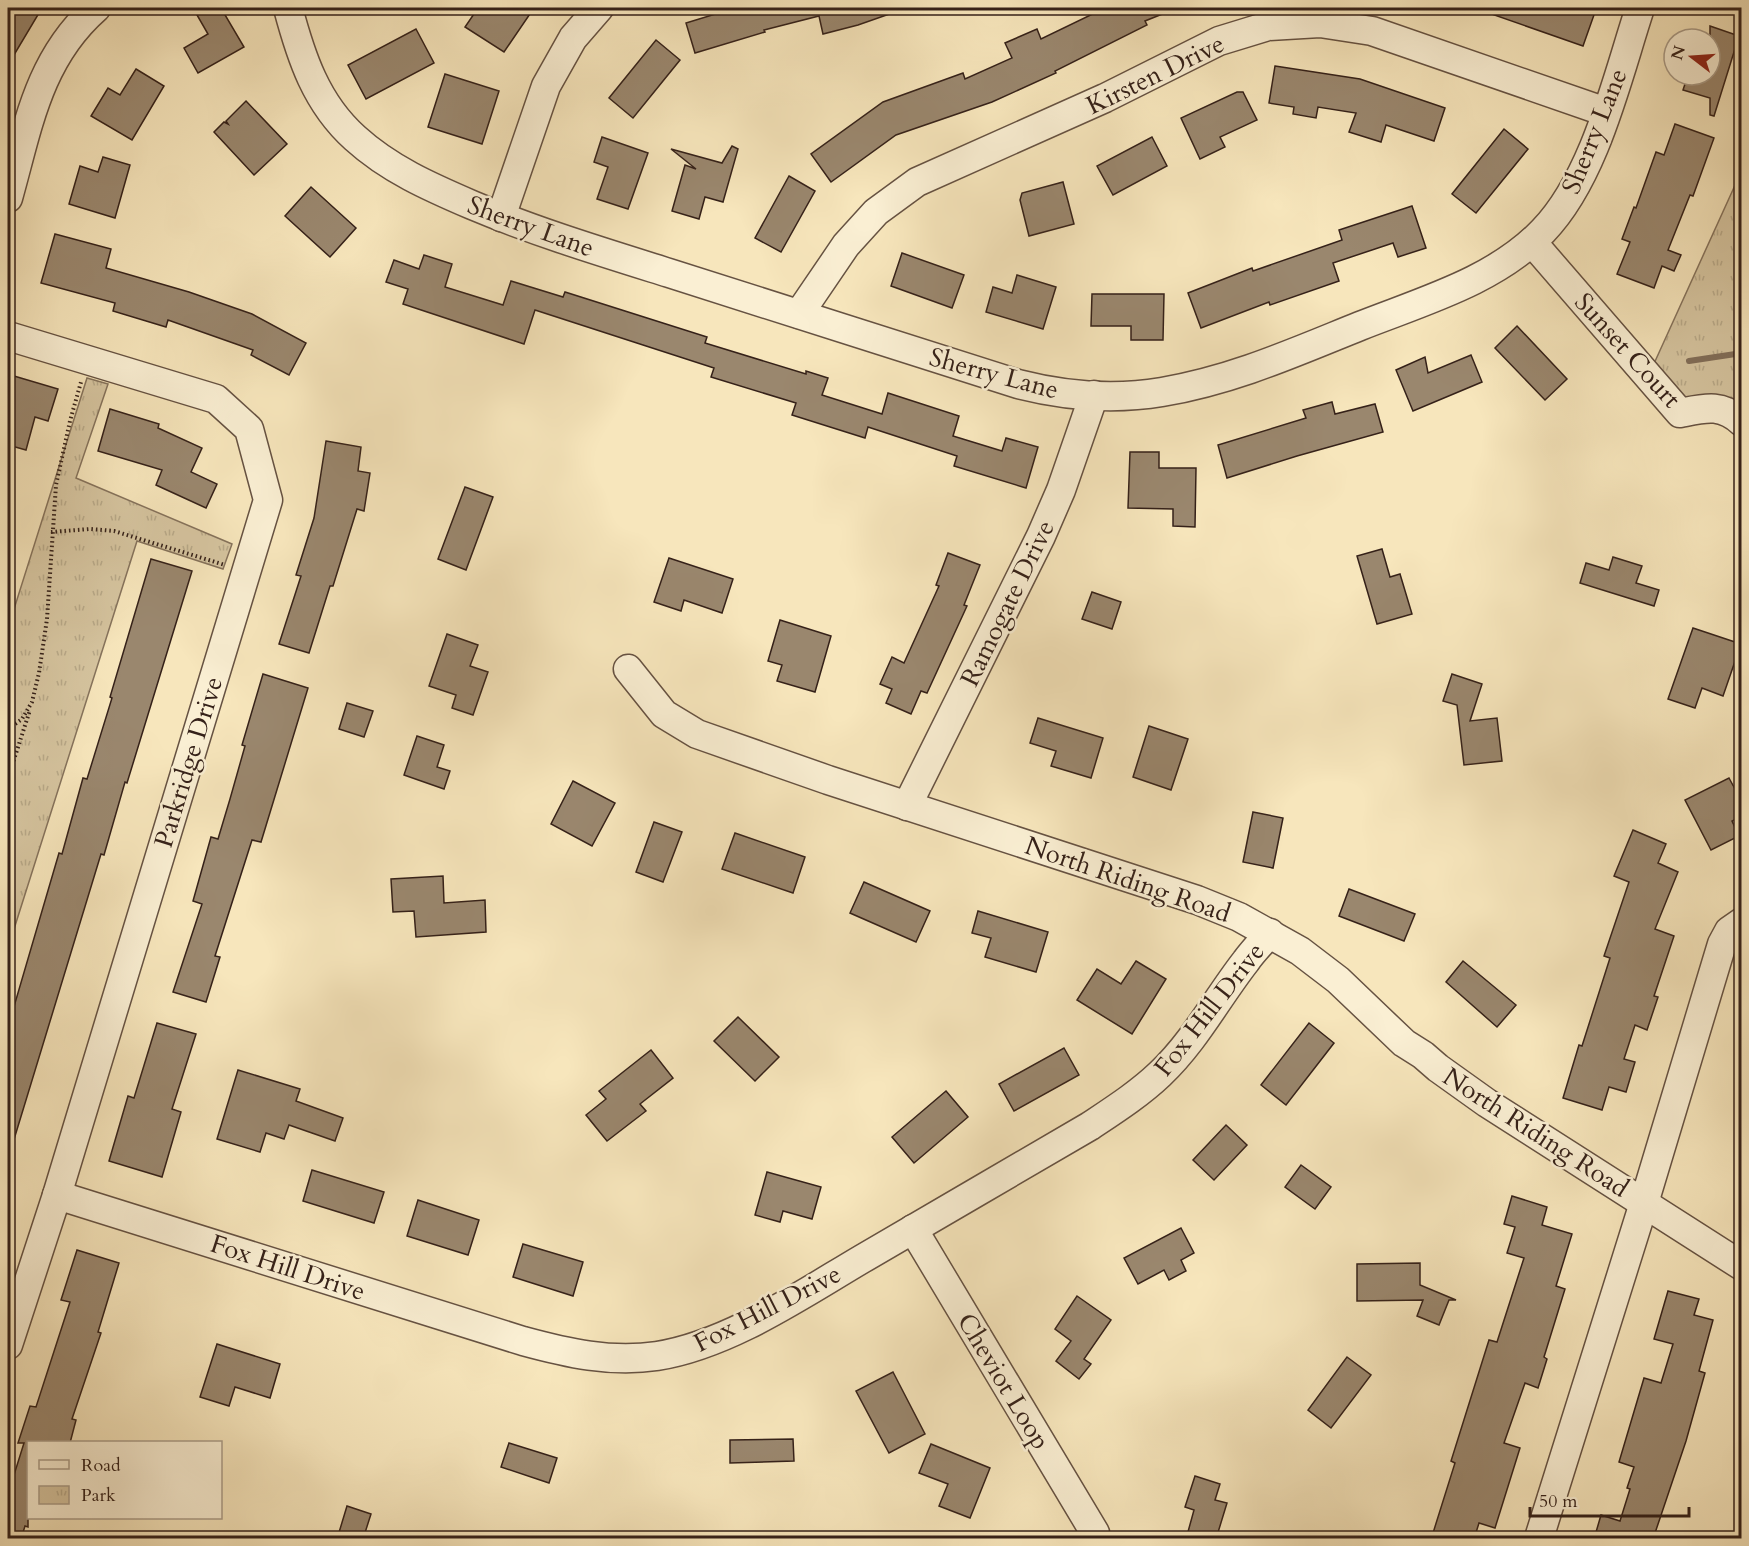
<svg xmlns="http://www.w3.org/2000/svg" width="1749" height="1546" font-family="Cardo,serif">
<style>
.park{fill:url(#park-tufts);stroke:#86735c;stroke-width:1.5}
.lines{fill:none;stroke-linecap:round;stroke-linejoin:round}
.stream{stroke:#826f5a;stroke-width:6}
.building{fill:#9a876e;stroke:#352119;stroke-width:1.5}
.minor-casing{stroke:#665242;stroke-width:31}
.path{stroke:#352119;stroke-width:4;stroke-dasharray:1.5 3;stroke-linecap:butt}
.minor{stroke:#faefd3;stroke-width:28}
.labels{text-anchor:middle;stroke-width:5;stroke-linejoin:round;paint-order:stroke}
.street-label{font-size:26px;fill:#352119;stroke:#faefd3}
</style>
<defs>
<pattern id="park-tufts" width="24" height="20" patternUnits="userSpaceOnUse" patternTransform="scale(1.5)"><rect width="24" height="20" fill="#d6c5a0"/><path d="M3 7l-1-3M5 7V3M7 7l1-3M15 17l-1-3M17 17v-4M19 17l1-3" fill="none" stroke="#b8a989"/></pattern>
</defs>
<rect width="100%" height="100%" fill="#f7e6bc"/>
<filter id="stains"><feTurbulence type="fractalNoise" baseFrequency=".00333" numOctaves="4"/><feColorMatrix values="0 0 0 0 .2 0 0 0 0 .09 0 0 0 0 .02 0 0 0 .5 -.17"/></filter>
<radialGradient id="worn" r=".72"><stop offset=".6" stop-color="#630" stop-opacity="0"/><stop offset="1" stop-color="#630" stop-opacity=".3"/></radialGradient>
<g class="park">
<path d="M 1741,172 L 1741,409 L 1686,398 L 1652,368 Z"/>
<path d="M 87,378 L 108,384 L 76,478 L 232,544 L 223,569 L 137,541 L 8,948 L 8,628 Z"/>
</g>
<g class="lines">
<path class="stream" d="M 1689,361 L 1742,353"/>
</g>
<g class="building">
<path d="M 8,8 L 42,8 L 8,65 Z"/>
<path d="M 209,8 L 221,8 L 244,47 L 198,73 L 184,48 L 208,34 L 197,15 Z"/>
<path d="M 478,8 L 534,8 L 504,52 L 465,27 Z"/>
<path d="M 735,8 L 901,8 L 901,10 L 858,25 L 823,34 L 819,16 L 764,30 L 765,32 L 695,53 L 686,23 Z"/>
<path d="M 1105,8 L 1175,8 L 1175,9 L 1145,21 L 1147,25 L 1055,71 L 1056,73 L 992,102 L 896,135 L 831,182 L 811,154 L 883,102 L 963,73 L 965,79 L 1012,58 L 1005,43 L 1037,29 L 1041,39 Z"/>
<path d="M 1480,8 L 1582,8 L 1595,12 L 1583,46 L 1480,10 Z"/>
<path d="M 1710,26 L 1739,36 L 1714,116 L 1710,115 L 1710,98 L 1683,90 L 1688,75 L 1710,75 Z"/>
<path d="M 416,29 L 434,63 L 366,99 L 348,65 Z"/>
<path d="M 656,40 L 680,60 L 633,118 L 609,98 Z"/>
<path d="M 1275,66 L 1360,79 L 1445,108 L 1434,141 L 1386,125 L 1381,142 L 1349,132 L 1356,113 L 1318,107 L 1316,118 L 1293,114 L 1294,107 L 1269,103 Z"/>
<path d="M 136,69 L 164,86 L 132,140 L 91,116 L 108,88 L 120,95 Z"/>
<path d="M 445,74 L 499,91 L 482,144 L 428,127 Z"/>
<path d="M 1237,92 L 1243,92 L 1257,120 L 1220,137 L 1225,147 L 1200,159 L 1181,118 Z"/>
<path d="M 246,101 L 287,144 L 254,175 L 214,132 L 224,122 L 228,124 L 226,121 Z"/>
<path d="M 1675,124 L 1714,138 L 1693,196 L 1690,195 L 1668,250 L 1681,255 L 1674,271 L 1662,266 L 1654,288 L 1617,274 L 1630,242 L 1622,239 L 1634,207 L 1636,208 L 1656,152 L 1664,155 Z"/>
<path d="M 1504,129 L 1528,149 L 1476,213 L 1452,194 Z"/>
<path d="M 602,137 L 648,153 L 628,209 L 597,199 L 608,167 L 594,162 Z"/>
<path d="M 1152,137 L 1167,166 L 1113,195 L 1097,166 Z"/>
<path d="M 732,146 L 738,149 L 723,202 L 705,197 L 699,219 L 672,211 L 685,165 L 696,169 L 671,149 L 722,163 Z"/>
<path d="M 103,157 L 130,165 L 115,218 L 69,204 L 80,166 L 98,172 Z"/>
<path d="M 789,176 L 815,191 L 781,252 L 755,238 Z"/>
<path d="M 1063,182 L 1074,224 L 1029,236 L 1020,200 L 1022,193 Z"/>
<path d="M 311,187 L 356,228 L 330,257 L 285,216 Z"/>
<path d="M 1412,206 L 1426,248 L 1398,257 L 1393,243 L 1333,263 L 1339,281 L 1270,305 L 1269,302 L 1201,328 L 1188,293 L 1252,268 L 1253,271 L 1342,240 L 1339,230 Z"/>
<path d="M 55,234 L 111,249 L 106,268 L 189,292 L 252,314 L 306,343 L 289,375 L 251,355 L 253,350 L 168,320 L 166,327 L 113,311 L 115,303 L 41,283 Z"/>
<path d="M 902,253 L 964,275 L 952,308 L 891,286 Z"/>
<path d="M 424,255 L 452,264 L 445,287 L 503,305 L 511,281 L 563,297 L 565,292 L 707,337 L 705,343 L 806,374 L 806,371 L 828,378 L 822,395 L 882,414 L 888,393 L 959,416 L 953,436 L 1002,451 L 1006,438 L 1038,447 L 1026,488 L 954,466 L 957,456 L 868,427 L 865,438 L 792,415 L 796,403 L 711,377 L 714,368 L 535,310 L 524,344 L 403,304 L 408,289 L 386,282 L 394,260 L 419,269 Z"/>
<path d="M 1017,275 L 1056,287 L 1043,329 L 986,312 L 993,287 L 1012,293 Z"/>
<path d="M 1092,294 L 1164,294 L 1163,340 L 1131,340 L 1131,326 L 1091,326 Z"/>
<path d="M 1517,326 L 1567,379 L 1545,400 L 1495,348 Z"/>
<path d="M 1471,355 L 1482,382 L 1413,411 L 1396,370 L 1425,357 L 1428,373 Z"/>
<path d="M 14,376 L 58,389 L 48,421 L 35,417 L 26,450 L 8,445 L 8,400 Z"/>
<path d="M 1332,402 L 1335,414 L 1375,404 L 1383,432 L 1297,456 L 1227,478 L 1218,445 L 1306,418 L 1303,410 Z"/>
<path d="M 110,409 L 159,424 L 158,428 L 202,448 L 191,472 L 217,484 L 206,508 L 156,485 L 162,470 L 98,451 Z"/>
<path d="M 326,441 L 361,447 L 358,471 L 370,473 L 364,511 L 357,509 L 333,586 L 330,586 L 309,653 L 279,644 L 301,576 L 296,575 L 314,518 Z"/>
<path d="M 1130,452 L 1159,452 L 1159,468 L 1196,468 L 1195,527 L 1173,526 L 1173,509 L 1128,508 Z"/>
<path d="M 465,487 L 493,497 L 466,570 L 438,559 Z"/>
<path d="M 1382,549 L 1390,577 L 1400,574 L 1412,614 L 1377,624 L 1357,556 Z"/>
<path d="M 948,553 L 980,565 L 964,605 L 967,606 L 927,693 L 921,691 L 911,714 L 886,703 L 892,689 L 880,684 L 892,657 L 904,663 L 939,586 L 936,585 Z"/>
<path d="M 1613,557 L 1642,566 L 1636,583 L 1659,590 L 1654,606 L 1580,583 L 1586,563 L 1609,570 Z"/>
<path d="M 669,558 L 733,579 L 722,613 L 684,600 L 681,611 L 654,602 Z"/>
<path d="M 151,559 L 192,571 L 127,783 L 125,782 L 104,855 L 101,854 L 12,1146 L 8,1146 L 8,1027 L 59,853 L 62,854 L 83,778 L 87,779 L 112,698 L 110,697 Z"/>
<path d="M 1092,592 L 1121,602 L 1112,629 L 1082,619 Z"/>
<path d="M 780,620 L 831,636 L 815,692 L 777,681 L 782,665 L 768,661 Z"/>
<path d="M 1693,628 L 1741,644 L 1723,696 L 1702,688 L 1695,708 L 1668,699 Z"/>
<path d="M 447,634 L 478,645 L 470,666 L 488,672 L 473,715 L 452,708 L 456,695 L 429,686 Z"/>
<path d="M 263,674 L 308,688 L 261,842 L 252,840 L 215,956 L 220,957 L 206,1002 L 173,992 L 202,904 L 193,901 L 211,837 L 218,839 L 230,799 L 245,746 L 242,745 Z"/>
<path d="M 1452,674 L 1482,684 L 1470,721 L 1497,718 L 1502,761 L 1464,765 L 1457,705 L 1443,701 Z"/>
<path d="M 347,703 L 373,711 L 364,737 L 339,729 Z"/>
<path d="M 1038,718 L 1103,738 L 1091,778 L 1051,766 L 1056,751 L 1030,743 Z"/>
<path d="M 1149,726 L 1188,739 L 1171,790 L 1133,777 Z"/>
<path d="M 417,736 L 444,745 L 437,767 L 450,771 L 444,789 L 404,775 Z"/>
<path d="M 1729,778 L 1742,802 L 1742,816 L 1732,821 L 1739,836 L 1711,850 L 1685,800 Z"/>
<path d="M 573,781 L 615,803 L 592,846 L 551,824 Z"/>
<path d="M 1253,812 L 1283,818 L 1273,868 L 1243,862 Z"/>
<path d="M 654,822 L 682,832 L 663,882 L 636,872 Z"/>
<path d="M 1633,830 L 1666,844 L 1658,863 L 1678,872 L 1655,929 L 1674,936 L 1654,996 L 1658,997 L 1647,1030 L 1635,1025 L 1624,1059 L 1635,1062 L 1626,1092 L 1609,1087 L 1602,1110 L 1563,1098 L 1579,1045 L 1582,1046 L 1610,958 L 1604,956 L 1629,882 L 1614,876 Z"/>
<path d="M 735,833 L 805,857 L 793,893 L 722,869 Z"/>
<path d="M 443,876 L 444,903 L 485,900 L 486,932 L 416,937 L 414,911 L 393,912 L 391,879 Z"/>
<path d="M 864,882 L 930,911 L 916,942 L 850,913 Z"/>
<path d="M 1349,889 L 1415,914 L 1404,941 L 1339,916 Z"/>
<path d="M 978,911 L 1048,932 L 1036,972 L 985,957 L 991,938 L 972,933 Z"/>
<path d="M 1136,961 L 1166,979 L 1132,1034 L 1077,1000 L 1097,969 L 1121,984 Z"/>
<path d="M 1463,961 L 1516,1005 L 1497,1027 L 1446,982 Z"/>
<path d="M 738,1017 L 779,1057 L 755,1081 L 714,1041 Z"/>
<path d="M 157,1023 L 196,1034 L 172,1109 L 181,1112 L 162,1177 L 109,1161 L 128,1096 L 134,1098 Z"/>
<path d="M 1309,1023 L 1334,1043 L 1286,1105 L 1261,1085 Z"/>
<path d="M 1064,1048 L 1079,1075 L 1014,1111 L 999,1084 Z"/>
<path d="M 651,1050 L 673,1078 L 640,1104 L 646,1111 L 607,1141 L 586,1115 L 606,1099 L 599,1091 Z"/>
<path d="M 238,1070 L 300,1089 L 296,1101 L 343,1118 L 335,1141 L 289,1125 L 284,1139 L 266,1133 L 260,1152 L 217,1139 Z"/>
<path d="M 946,1091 L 968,1117 L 914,1163 L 892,1137 Z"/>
<path d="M 1226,1125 L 1247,1145 L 1214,1180 L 1193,1160 Z"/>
<path d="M 1301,1165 L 1331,1187 L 1315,1209 L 1285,1187 Z"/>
<path d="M 312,1170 L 384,1192 L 374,1223 L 303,1201 Z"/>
<path d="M 767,1172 L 821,1187 L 812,1219 L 783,1211 L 780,1222 L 755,1215 Z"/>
<path d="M 1512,1196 L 1547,1207 L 1542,1225 L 1572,1234 L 1556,1286 L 1565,1289 L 1544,1357 L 1547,1359 L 1538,1388 L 1525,1383 L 1504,1443 L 1520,1448 L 1495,1528 L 1479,1523 L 1474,1539 L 1449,1539 L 1433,1533 L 1455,1463 L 1451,1461 L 1489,1340 L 1497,1342 L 1524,1258 L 1507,1253 L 1515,1227 L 1504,1224 Z"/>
<path d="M 418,1200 L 479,1220 L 468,1255 L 407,1236 Z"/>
<path d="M 1181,1228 L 1194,1253 L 1181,1260 L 1186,1271 L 1169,1280 L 1164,1270 L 1138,1284 L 1124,1258 Z"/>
<path d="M 523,1244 L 583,1262 L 573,1296 L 513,1277 Z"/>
<path d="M 77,1250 L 119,1263 L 98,1332 L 101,1333 L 72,1419 L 76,1420 L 70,1443 L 28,1443 L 28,1527 L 25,1526 L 21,1539 L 8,1539 L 8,1494 L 24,1443 L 18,1443 L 30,1406 L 36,1407 L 70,1302 L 61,1300 Z"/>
<path d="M 1420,1263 L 1420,1285 L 1456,1300 L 1449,1300 L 1439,1325 L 1417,1316 L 1423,1300 L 1357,1301 L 1357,1264 Z"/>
<path d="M 1668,1291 L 1699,1299 L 1694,1315 L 1713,1320 L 1699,1371 L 1705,1373 L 1686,1441 L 1653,1539 L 1594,1539 L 1601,1515 L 1620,1521 L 1630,1489 L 1627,1488 L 1634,1467 L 1619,1462 L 1644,1378 L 1661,1383 L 1673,1344 L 1654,1339 Z"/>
<path d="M 1077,1296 L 1111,1320 L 1084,1359 L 1091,1364 L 1079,1379 L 1056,1361 L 1071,1341 L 1055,1329 Z"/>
<path d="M 217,1344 L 280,1364 L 270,1398 L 235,1387 L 229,1406 L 200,1397 Z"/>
<path d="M 1347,1357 L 1371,1375 L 1331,1428 L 1308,1410 Z"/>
<path d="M 893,1372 L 925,1434 L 889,1453 L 856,1391 Z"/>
<path d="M 793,1439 L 794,1461 L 730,1463 L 730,1440 Z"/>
<path d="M 509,1443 L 557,1458 L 549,1483 L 501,1467 Z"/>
<path d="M 931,1444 L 990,1468 L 970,1518 L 939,1506 L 948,1484 L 919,1473 Z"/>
<path d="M 1195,1476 L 1220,1484 L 1215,1500 L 1227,1503 L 1216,1539 L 1186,1539 L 1194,1510 L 1185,1507 Z"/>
<path d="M 347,1506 L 371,1514 L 363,1539 L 337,1539 Z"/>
</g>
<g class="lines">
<defs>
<g id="minor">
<path d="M 288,8 C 301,57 316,103 355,138 C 389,169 430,187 472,205 C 536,232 602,252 669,273 C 785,310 902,347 1018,384 C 1065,396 1114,400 1162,392 C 1233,380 1293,353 1360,326 C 1423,301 1495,281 1543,231 C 1595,177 1617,78 1640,8"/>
<path d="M 8,198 C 28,127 38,59 96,8"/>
<path d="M 501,217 L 546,86 L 573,38 L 599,8"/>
<path d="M 1532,242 L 1680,413 C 1705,408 1721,403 1742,422"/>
<path d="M 799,314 L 846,245 L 876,212 L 917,182 L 1105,98 L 1219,41 L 1268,26 L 1320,23 L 1372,31 L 1606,112"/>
<path d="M 8,336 L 216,399 L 249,429 L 268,500 L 57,1195 L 8,1345"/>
<path d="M 628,669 L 664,714 L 697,734 L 828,780 L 1197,900 L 1239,917 L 1300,951 L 1338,980 L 1404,1043 L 1423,1055 L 1438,1068 L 1487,1103 L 1742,1266"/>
<path d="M 907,806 L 1041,536 L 1061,490 L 1094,395"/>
<path d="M 57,1195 L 523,1341 C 567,1353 611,1363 657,1356 C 728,1345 801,1295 862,1259 C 938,1215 1014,1170 1090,1126 C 1114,1110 1139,1094 1160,1074 C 1195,1041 1217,998 1246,961 C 1253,951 1262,942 1270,933"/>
<path d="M 913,1229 L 1095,1533"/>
<path d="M 1539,1538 L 1644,1203 L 1722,944 L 1729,931 L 1742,922"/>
</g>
</defs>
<use href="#minor" class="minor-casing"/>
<g class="path">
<path d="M 51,532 L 90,529 L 114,531 L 225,565"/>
<path d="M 8,729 L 22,719 L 32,702 L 39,673 L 47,619 L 56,485 L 70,421 L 81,382"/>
<path d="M 8,778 L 30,710"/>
</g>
<use href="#minor" class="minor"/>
</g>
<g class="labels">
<g class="street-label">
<text transform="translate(1155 74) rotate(-26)" y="9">Kirsten Drive</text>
<text transform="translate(1594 131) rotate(-68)" y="9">Sherry Lane</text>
<text transform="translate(531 226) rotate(20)" y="9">Sherry Lane</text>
<text transform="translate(1628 350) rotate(48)" y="9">Sunset Court</text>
<text transform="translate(994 373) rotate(15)" y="9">Sherry Lane</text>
<text transform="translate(1007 603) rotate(-64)" y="9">Ramogate Drive</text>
<text transform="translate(188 762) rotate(-73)" y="9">Parkridge Drive</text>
<text transform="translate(1128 879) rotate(19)" y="9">North Riding Road</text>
<text transform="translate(1209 1009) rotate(-52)" y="9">Fox Hill Drive</text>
<text transform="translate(1536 1132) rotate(33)" y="9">North Riding Road</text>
<text transform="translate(288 1267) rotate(18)" y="9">Fox Hill Drive</text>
<text transform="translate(767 1308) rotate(-27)" y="9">Fox Hill Drive</text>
<text transform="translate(1004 1381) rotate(59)" y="9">Cheviot Loop</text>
</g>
</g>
<rect width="1749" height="1546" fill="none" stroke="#f7e6bc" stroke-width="30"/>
<rect x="9" y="9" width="1731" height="1528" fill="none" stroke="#352119" stroke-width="3"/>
<rect x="15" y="15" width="1719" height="1516" fill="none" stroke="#352119" stroke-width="1.5"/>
<rect x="27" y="1441" width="195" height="78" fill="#faefd3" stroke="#ab9d89" stroke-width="1.5"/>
<rect x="39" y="1460" width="30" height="9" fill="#faefd3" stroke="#ab9d89" stroke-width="1.5"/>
<text x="81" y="1471" font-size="18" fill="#352119">Road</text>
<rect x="39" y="1486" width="30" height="18" fill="url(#park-tufts)" stroke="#ab9d89" stroke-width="1.5"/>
<text x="81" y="1501" font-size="18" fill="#352119">Park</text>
<g transform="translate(1692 57) rotate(287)"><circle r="28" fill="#faefd3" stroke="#ab9d89" stroke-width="1.5"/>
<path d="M0-4.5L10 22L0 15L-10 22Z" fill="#8f2418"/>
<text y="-9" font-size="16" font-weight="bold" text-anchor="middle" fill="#352119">N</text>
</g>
<path d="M1530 1507v9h159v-9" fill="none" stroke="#352119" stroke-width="3"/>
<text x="1539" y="1507" font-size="18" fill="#352119" stroke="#faefd3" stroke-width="4.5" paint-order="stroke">50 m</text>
<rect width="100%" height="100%" filter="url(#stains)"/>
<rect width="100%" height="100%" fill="url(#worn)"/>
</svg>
